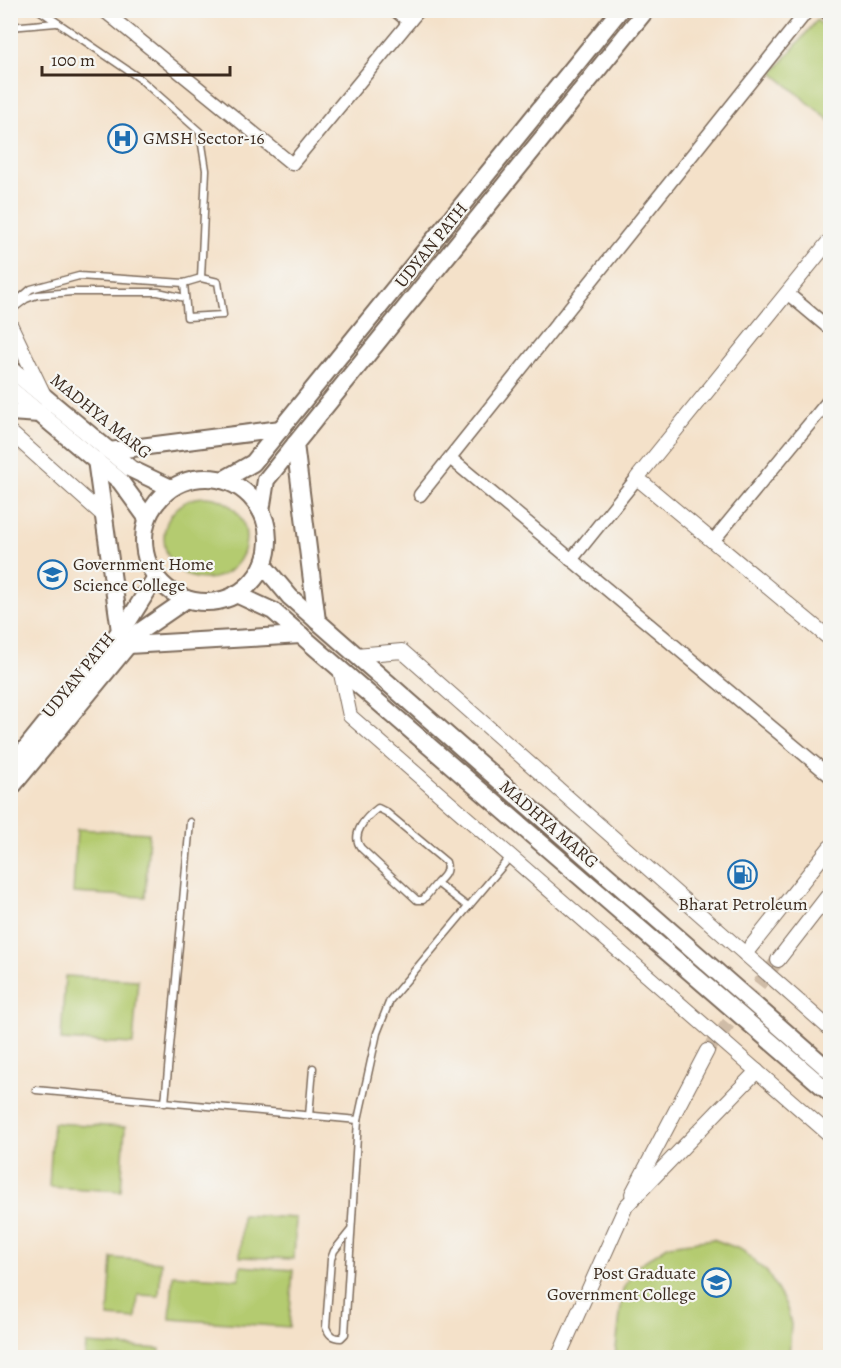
<svg xmlns="http://www.w3.org/2000/svg" width="841" height="1368" font-family="Alegreya,serif">
<style>
.green{fill:#b4cb6f;stroke:#787a46;stroke-width:1.5}
.lines{fill:none;stroke-linecap:round;stroke-linejoin:round}
.tertiary-tunnel{stroke:#cfbca7;stroke-width:14;stroke-dasharray:14 7;stroke-linecap:butt}
.service-casing{stroke:#7c6a5a;stroke-width:9}
.minor-casing{stroke:#7c6a5a;stroke-width:15}
.tertiary-casing{stroke:#7c6a5a;stroke-width:16}
.secondary-casing{stroke:#7c6a5a;stroke-width:20}
.service{stroke:#fff;stroke-width:6}
.minor{stroke:#fff;stroke-width:12}
.tertiary{stroke:#fff;stroke-width:14}
.secondary{stroke:#fff;stroke-width:16}
.labels{text-anchor:middle;stroke-width:4.5;stroke-linejoin:round;paint-order:stroke}
.poi-label{font-size:18px;fill:#3b2a1e;stroke:#f6f6f2;text-anchor:start}
.street-label{font-size:18px;fill:#3b2a1e;stroke:#f6f6f2}
</style>
<rect width="100%" height="100%" fill="#f6f6f2"/>
<filter id="ink" filterUnits="userSpaceOnUse"><feTurbulence type="fractalNoise" baseFrequency=".0167" numOctaves="2"/><feDisplacementMap in="SourceGraphic" scale="12" xChannelSelector="R" yChannelSelector="G"/><feConvolveMatrix kernelMatrix="1 2 1 2 8 2 1 2 1" color-interpolation-filters="sRGB"/></filter>
<filter id="wash" filterUnits="userSpaceOnUse"><feTurbulence type="fractalNoise" baseFrequency=".008" numOctaves="4" result="noise"/><feDisplacementMap in="SourceGraphic" scale="24" xChannelSelector="R" yChannelSelector="G"/><feGaussianBlur stdDeviation="1.35" result="paint"/><feColorMatrix in="noise" values="0 0 0 0 0 0 0 0 0 0 0 0 0 0 0 0 0 1.4 0 .05"/><feComposite in="paint" operator="in"/></filter>
<g filter="url(#wash)">
<rect width="100%" height="100%" fill="#f4e1c9"/>
<g class="green">
<path d="M 817,20 L 830,32 L 830,121 L 773,73 Z"/>
<circle cx="205" cy="538" r="41"/>
<path d="M 77,829 L 149,833 L 145,897 L 73,893 Z"/>
<path d="M 65,976 L 138,980 L 133,1044 L 61,1040 Z"/>
<path d="M 53,1123 L 125,1127 L 121,1191 L 49,1187 Z"/>
<path d="M 242,1215 L 296,1218 L 294,1259 L 240,1257 Z"/>
<path d="M 713,1239 L 742,1250 L 767,1272 L 786,1305 L 791,1324 L 789,1357 L 615,1357 L 623,1289 L 640,1264 L 669,1245 Z"/>
<path d="M 112,1258 L 161,1262 L 159,1296 L 138,1295 L 136,1319 L 108,1317 Z"/>
<path d="M 240,1266 L 293,1270 L 289,1327 L 170,1319 L 173,1275 L 239,1279 Z"/>
<path d="M 86,1344 L 160,1349 L 159,1357 L 85,1357 Z"/>
</g>
</g>
<g filter="url(#ink)">
<g class="lines">
<path class="tertiary-tunnel" d="M 707,1051 L 778,960"/>
<defs>
<g id="service">
<path d="M 39,10 L 139,78 L 200,132 L 206,170 L 201,278"/>
<path d="M 10,27 L 56,23"/>
<path d="M 201,278 L 218,282 L 223,315 L 187,317 L 184,283 Z"/>
<path d="M 10,307 L 31,289 L 79,276 L 184,283"/>
<path d="M 10,311 L 26,299 L 37,295 L 72,292 L 158,292 L 185,298"/>
<path d="M 437,883 C 443,877 449,872 446,862 L 386,812 L 378,808 C 366,817 350,834 361,848 L 417,900 L 423,900 L 437,883 L 468,907"/>
<path d="M 36,1090 L 358,1120"/>
<path d="M 165,1103 L 190,822"/>
<path d="M 309,1116 L 313,1068"/>
<path d="M 350,1231 L 334,1251 L 331,1259 L 326,1327 C 329,1335 332,1338 341,1338 L 345,1334 L 358,1120 L 377,1033 L 390,1000 L 510,857"/>
</g>
<g id="minor">
<path d="M 103,10 L 292,164 L 419,10"/>
<path d="M 395,10 L 409,22"/>
<path d="M 824,10 L 830,16"/>
<path d="M 787,293 L 830,329"/>
<path d="M 450,458 L 830,776"/>
<path d="M 420,495 L 808,10"/>
<path d="M 713,541 L 830,399"/>
<path d="M 571,560 L 637,478"/>
</g>
<g id="tertiary">
<path d="M 830,240 L 637,478 L 830,639"/>
<path d="M 10,324 L 44,395"/>
<path d="M 10,432 L 104,516"/>
<path d="M 356,655 L 402,651 L 830,1029"/>
<path d="M 340,669 L 350,716 L 830,1135"/>
<path d="M 745,954 L 830,847"/>
<path d="M 778,960 L 830,893"/>
<path d="M 632,1194 L 707,1051"/>
<path d="M 558,1358 L 626,1206 L 757,1071"/>
</g>
<g id="secondary">
<path d="M 10,368 L 131,469 L 171,488"/>
<path d="M 10,389 L 120,481 L 147,518"/>
<path d="M 10,412 L 40,414"/>
<path d="M 295,444 L 317,621"/>
<path d="M 109,451 L 281,429"/>
<path d="M 96,460 L 120,631"/>
<circle cx="206" cy="540" r="62"/>
<path d="M 223,480 L 253,463 L 620,10"/>
<path d="M 261,511 L 266,480 L 646,10"/>
<path d="M 263,565 L 290,597 L 830,1071"/>
<path d="M 236,594 L 273,611 L 830,1093"/>
<path d="M 128,645 L 301,635"/>
<path d="M 10,768 L 129,620 L 156,577"/>
<path d="M 10,789 L 139,632 L 187,599"/>
</g>
</defs>
<use href="#service" class="service-casing"/>
<use href="#minor" class="minor-casing"/>
<use href="#tertiary" class="tertiary-casing"/>
<use href="#secondary" class="secondary-casing"/>
<use href="#service" class="service"/>
<use href="#minor" class="minor"/>
<use href="#tertiary" class="tertiary"/>
<use href="#secondary" class="secondary"/>
</g>
</g>
<defs>
<symbol id="hospital-ring" viewBox="-11 -11 22 22"><circle r="9.5" fill="#f6f6f2" stroke="#1f6fb2" stroke-width="1.5"/><path d="M-5-5h3v3.5h4V-5h3V5h-3V1.5h-4V5h-3Z" fill="#1f6fb2"/></symbol>
<symbol id="university-ring" viewBox="-11 -11 22 22"><circle r="9.5" fill="#f6f6f2" stroke="#1f6fb2" stroke-width="1.5"/><path d="M0-5L7-2L0 1L-7-2ZM-4 1L0 2.5L4 1V4Q0 6-4 4Z" fill="#1f6fb2"/></symbol>
<symbol id="fuel-ring" viewBox="-11 -11 22 22"><circle r="9.5" fill="#f6f6f2" stroke="#1f6fb2" stroke-width="1.5"/><path d="M-5.5-6h7V0h2V4h1.3V-2.5L3-4.5l.8-.8L6-3V5H2.5V1h-1V6h-7ZM-4.2-4.7v3.2H.2V-4.7Z" fill="#1f6fb2"/></symbol>
</defs>
<g fill-rule="evenodd">
<use href="#hospital-ring" x="106" y="122" width="33" height="33"/>
<use href="#university-ring" x="36" y="558" width="33" height="33"/>
<use href="#fuel-ring" x="726" y="858" width="33" height="33"/>
<use href="#university-ring" x="700" y="1266" width="33" height="33"/>
</g>
<g class="labels">
<g class="poi-label">
<text x="143" y="144">GMSH Sector-16</text>
<text x="73" y="570">Government Home<tspan x="73" dy="21">Science College</tspan></text>
<text x="743" y="910" text-anchor="middle">Bharat Petroleum</text>
<text x="696" y="1279" text-anchor="end">Post Graduate<tspan x="696" dy="21">Government College</tspan></text>
</g>
<g class="street-label">
<text transform="translate(431 245) rotate(-51)" y="6">UDYAN PATH</text>
<text transform="translate(101 416) rotate(39)" y="6">MADHYA MARG</text>
<text transform="translate(78 675) rotate(-51)" y="6">UDYAN PATH</text>
<text transform="translate(549 824) rotate(41)" y="6">MADHYA MARG</text>
</g>
</g>
<rect width="841" height="1368" fill="none" stroke="#f6f6f2" stroke-width="36"/>
<path d="M42 66v9h188v-9" fill="none" stroke="#3b2a1e" stroke-width="3"/>
<text x="51" y="66" font-size="18" fill="#3b2a1e" stroke="#f6f6f2" stroke-width="4.5" paint-order="stroke">100 m</text>
</svg>
